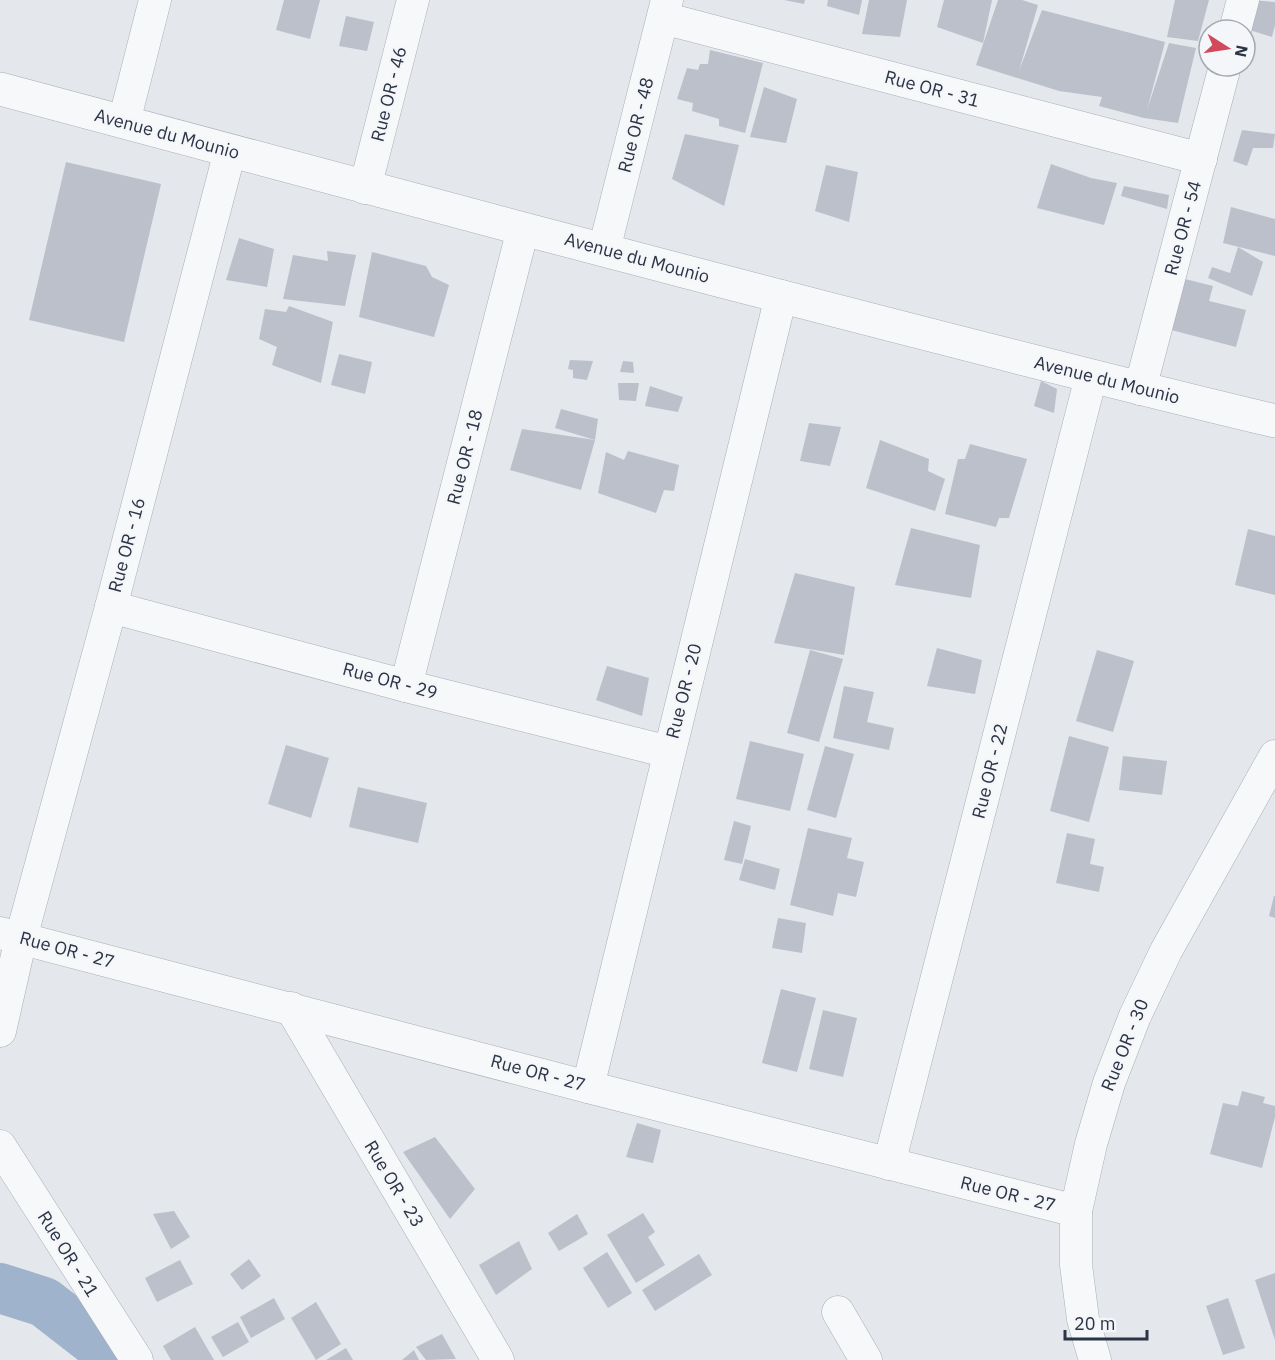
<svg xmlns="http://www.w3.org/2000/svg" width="1275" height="1360" font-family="'IBM Plex Sans',sans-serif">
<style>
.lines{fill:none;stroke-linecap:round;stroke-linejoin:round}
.river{stroke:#9fb4cc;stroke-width:50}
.building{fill:#bbc0ca}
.minor-casing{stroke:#a9aeb7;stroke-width:33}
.tertiary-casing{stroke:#a9aeb7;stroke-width:34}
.minor{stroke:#f7f8fa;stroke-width:32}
.tertiary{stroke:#f7f8fa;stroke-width:33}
.labels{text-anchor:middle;stroke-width:4.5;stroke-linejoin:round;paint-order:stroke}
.street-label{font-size:18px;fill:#2b3445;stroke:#f4f6f9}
</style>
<rect width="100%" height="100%" fill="#e4e7ec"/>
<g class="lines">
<path class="river" d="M 0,1288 L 44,1302 L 111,1354 L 114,1360"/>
</g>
<g class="building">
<path d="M 284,0 L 320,0 L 310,39 L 276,30 Z"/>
<path d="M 784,0 L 805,0 L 804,4 Z"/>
<path d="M 828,0 L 862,0 L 859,15 L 827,6 Z"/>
<path d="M 869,0 L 907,0 L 900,37 L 862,34 Z"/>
<path d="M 944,0 L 992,0 L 983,43 L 937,27 Z"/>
<path d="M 998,0 L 1022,0 L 1038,5 L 1019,71 L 1042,10 L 1165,42 L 1147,110 L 1169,43 L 1196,48 L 1178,123 L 1144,118 L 1099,106 L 1102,97 L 1059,91 L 976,65 Z"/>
<path d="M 1175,0 L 1209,0 L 1198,41 L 1167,37 Z"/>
<path d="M 1251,0 L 1275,2 L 1275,25 L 1272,37 L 1243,28 Z"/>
<path d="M 346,16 L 374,22 L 367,51 L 339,46 Z"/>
<path d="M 710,50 L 763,63 L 745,133 L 719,126 L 719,119 L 692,111 L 693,103 L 677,99 L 687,68 L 698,70 L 700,64 L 708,64 Z"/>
<path d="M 764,87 L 797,99 L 786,143 L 750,137 Z"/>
<path d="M 1242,130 L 1275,134 L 1273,148 L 1253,148 L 1247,166 L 1233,161 Z"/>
<path d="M 685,134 L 739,145 L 724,206 L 672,179 Z"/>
<path d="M 66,162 L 161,184 L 124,342 L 29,320 Z"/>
<path d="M 1051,164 L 1091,178 L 1117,183 L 1104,225 L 1037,208 Z"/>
<path d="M 826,165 L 858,172 L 849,222 L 815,211 Z"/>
<path d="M 1124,186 L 1169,195 L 1167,209 L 1121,196 Z"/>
<path d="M 1231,207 L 1275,219 L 1275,256 L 1223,243 Z"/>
<path d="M 239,238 L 274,249 L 267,287 L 226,280 Z"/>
<path d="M 1238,247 L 1263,262 L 1252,296 L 1208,278 L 1212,267 L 1230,273 Z"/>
<path d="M 327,251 L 356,255 L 345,306 L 283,299 L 293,255 L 328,261 Z"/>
<path d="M 372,252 L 426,266 L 432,277 L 449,285 L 434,337 L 359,317 Z"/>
<path d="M 1177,277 L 1213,286 L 1209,301 L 1246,310 L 1236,347 L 1164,328 Z"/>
<path d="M 289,306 L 333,322 L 321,383 L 272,365 L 277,347 L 259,339 L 265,309 L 286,312 Z"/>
<path d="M 339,354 L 372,362 L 365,394 L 331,385 Z"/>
<path d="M 570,360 L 593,361 L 587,380 L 573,378 L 573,370 L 568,369 Z"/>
<path d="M 623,361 L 633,362 L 634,373 L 620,372 Z"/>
<path d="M 1041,381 L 1057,389 L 1054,413 L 1034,406 Z"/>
<path d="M 618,383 L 639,383 L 636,401 L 619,400 Z"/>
<path d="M 650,386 L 683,397 L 678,412 L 645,406 Z"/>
<path d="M 561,409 L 598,419 L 595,440 L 555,428 Z"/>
<path d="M 809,423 L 841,427 L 830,466 L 800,461 Z"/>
<path d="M 522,429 L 595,440 L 581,490 L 510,470 Z"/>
<path d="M 880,440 L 929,459 L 928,471 L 945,479 L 935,511 L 866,488 Z"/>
<path d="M 970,444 L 1027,459 L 1009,518 L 999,518 L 996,527 L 945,514 L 958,459 L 965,459 Z"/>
<path d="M 628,451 L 679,465 L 674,491 L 664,490 L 656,513 L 598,493 L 606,452 L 624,460 Z"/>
<path d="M 911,528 L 980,545 L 971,598 L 895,585 Z"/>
<path d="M 1248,529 L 1275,536 L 1275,595 L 1235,585 Z"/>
<path d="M 795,573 L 855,587 L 844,655 L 774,643 Z"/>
<path d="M 937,648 L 982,660 L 975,694 L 927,686 Z"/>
<path d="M 810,650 L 843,659 L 819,742 L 787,733 Z"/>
<path d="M 1097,650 L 1134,661 L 1113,732 L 1076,721 Z"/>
<path d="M 607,666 L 649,678 L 642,716 L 596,700 Z"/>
<path d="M 844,686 L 874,692 L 867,722 L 894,728 L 889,750 L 833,738 Z"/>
<path d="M 1069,736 L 1109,747 L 1089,822 L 1050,811 Z"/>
<path d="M 750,741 L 804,754 L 790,811 L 736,799 Z"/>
<path d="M 286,745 L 329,758 L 311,818 L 268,804 Z"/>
<path d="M 825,746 L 854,754 L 836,818 L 807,810 Z"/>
<path d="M 1123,756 L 1167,761 L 1162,795 L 1119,790 Z"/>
<path d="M 358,787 L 427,803 L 418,843 L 349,827 Z"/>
<path d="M 734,821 L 751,826 L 742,864 L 724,860 Z"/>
<path d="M 808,828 L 852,838 L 847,858 L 864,862 L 856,897 L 838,893 L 833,916 L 790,905 Z"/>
<path d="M 1067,833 L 1095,839 L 1090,864 L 1104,867 L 1099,892 L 1056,883 Z"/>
<path d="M 745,859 L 780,869 L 775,890 L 739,880 Z"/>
<path d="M 1274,896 L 1275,896 L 1275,918 L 1269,916 Z"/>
<path d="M 778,918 L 806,923 L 802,953 L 772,948 Z"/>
<path d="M 781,989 L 816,998 L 797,1072 L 762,1063 Z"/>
<path d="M 823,1010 L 857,1018 L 843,1077 L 809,1069 Z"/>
<path d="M 1242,1091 L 1265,1097 L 1263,1103 L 1275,1106 L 1275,1117 L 1262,1168 L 1210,1154 L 1223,1103 L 1238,1106 Z"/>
<path d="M 637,1123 L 661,1130 L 653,1163 L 626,1157 Z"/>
<path d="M 435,1137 L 475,1189 L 450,1219 L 403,1152 Z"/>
<path d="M 174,1211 L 190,1237 L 171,1249 L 153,1214 Z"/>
<path d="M 643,1213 L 655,1232 L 648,1237 L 665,1265 L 636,1283 L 607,1235 Z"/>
<path d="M 577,1214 L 588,1234 L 559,1251 L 548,1233 Z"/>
<path d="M 519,1241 L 532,1269 L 496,1295 L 479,1265 Z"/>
<path d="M 607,1252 L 632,1293 L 608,1308 L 583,1268 Z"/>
<path d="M 699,1254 L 712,1275 L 655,1311 L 642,1290 Z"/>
<path d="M 249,1259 L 261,1276 L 242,1290 L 230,1274 Z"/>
<path d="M 180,1260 L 193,1284 L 157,1302 L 145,1278 Z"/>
<path d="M 1275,1273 L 1275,1340 L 1255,1280 Z"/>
<path d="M 274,1298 L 285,1319 L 251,1338 L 240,1317 Z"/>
<path d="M 1228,1298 L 1245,1348 L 1223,1355 L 1206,1306 Z"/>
<path d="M 316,1302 L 341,1344 L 316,1360 L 291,1318 Z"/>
<path d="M 238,1322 L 249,1342 L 223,1357 L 211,1337 Z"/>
<path d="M 195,1327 L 214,1360 L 171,1360 L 163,1346 Z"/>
<path d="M 442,1334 L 456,1359 L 426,1360 L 416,1347 Z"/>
<path d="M 346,1348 L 353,1360 L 326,1360 Z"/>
<path d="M 414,1350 L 419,1360 L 402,1360 Z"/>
</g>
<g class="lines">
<defs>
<g id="minor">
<path d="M 663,18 L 1201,159"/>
<path d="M 1235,30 L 1243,0"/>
<path d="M 124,122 L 155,0"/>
<path d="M 365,188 L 413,0"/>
<path d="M 604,250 L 667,0"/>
<path d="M 1140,389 L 1225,66"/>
<path d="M 111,607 L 406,686 L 669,752"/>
<path d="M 406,686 L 523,229"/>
<path d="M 0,933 L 588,1087 L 1076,1211"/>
<path d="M 291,1008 L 498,1360"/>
<path d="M 0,1031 L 21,938 L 111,607 L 230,151"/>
<path d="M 588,1087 L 781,296"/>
<path d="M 0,1146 L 137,1360"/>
<path d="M 889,1164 L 1091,377"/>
<path d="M 838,1312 L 866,1360"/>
<path d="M 1095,1360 L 1083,1319 L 1076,1265 L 1076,1211 L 1091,1144 L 1109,1083 L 1135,1016 L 1166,951 L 1275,756"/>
</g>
<path id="tertiary" d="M 0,89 C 236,153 473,216 710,278 C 898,327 1086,376 1275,421"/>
</defs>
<use href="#minor" class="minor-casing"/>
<use href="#tertiary" class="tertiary-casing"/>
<use href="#minor" class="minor"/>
<use href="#tertiary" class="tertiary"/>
</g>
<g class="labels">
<g class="street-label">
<text transform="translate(932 89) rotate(15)" y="6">Rue OR - 31</text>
<text transform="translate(389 94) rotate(-76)" y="6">Rue OR - 46</text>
<text transform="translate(636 125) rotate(-76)" y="6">Rue OR - 48</text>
<text transform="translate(167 134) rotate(15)" y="6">Avenue du Mounio</text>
<text transform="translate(1183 228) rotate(-75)" y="6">Rue OR - 54</text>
<text transform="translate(637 258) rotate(15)" y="6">Avenue du Mounio</text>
<text transform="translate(1107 380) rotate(14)" y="6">Avenue du Mounio</text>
<text transform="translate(465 457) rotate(-76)" y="6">Rue OR - 18</text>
<text transform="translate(127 545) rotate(-75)" y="6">Rue OR - 16</text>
<text transform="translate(390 681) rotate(15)" y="6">Rue OR - 29</text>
<text transform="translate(684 691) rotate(-76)" y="6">Rue OR - 20</text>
<text transform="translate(990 771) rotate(-76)" y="6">Rue OR - 22</text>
<text transform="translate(67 950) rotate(15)" y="6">Rue OR - 27</text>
<text transform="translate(1125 1045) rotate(-68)" y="6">Rue OR - 30</text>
<text transform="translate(538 1073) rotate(15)" y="6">Rue OR - 27</text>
<text transform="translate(394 1184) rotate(59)" y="6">Rue OR - 23</text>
<text transform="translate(1008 1194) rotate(14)" y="6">Rue OR - 27</text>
<text transform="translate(68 1254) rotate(58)" y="6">Rue OR - 21</text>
</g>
</g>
<g transform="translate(1227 48) rotate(102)"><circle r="28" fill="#f4f6f9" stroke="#a4a8b1" stroke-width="1.5"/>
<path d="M0-4.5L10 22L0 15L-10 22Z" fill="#d1495b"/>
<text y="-9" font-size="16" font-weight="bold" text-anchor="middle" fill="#2b3445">N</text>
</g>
<path d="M1065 1330v9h82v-9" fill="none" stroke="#2b3445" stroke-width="3"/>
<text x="1074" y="1330" font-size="18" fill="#2b3445" stroke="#f4f6f9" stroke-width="4.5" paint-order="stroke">20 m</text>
</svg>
